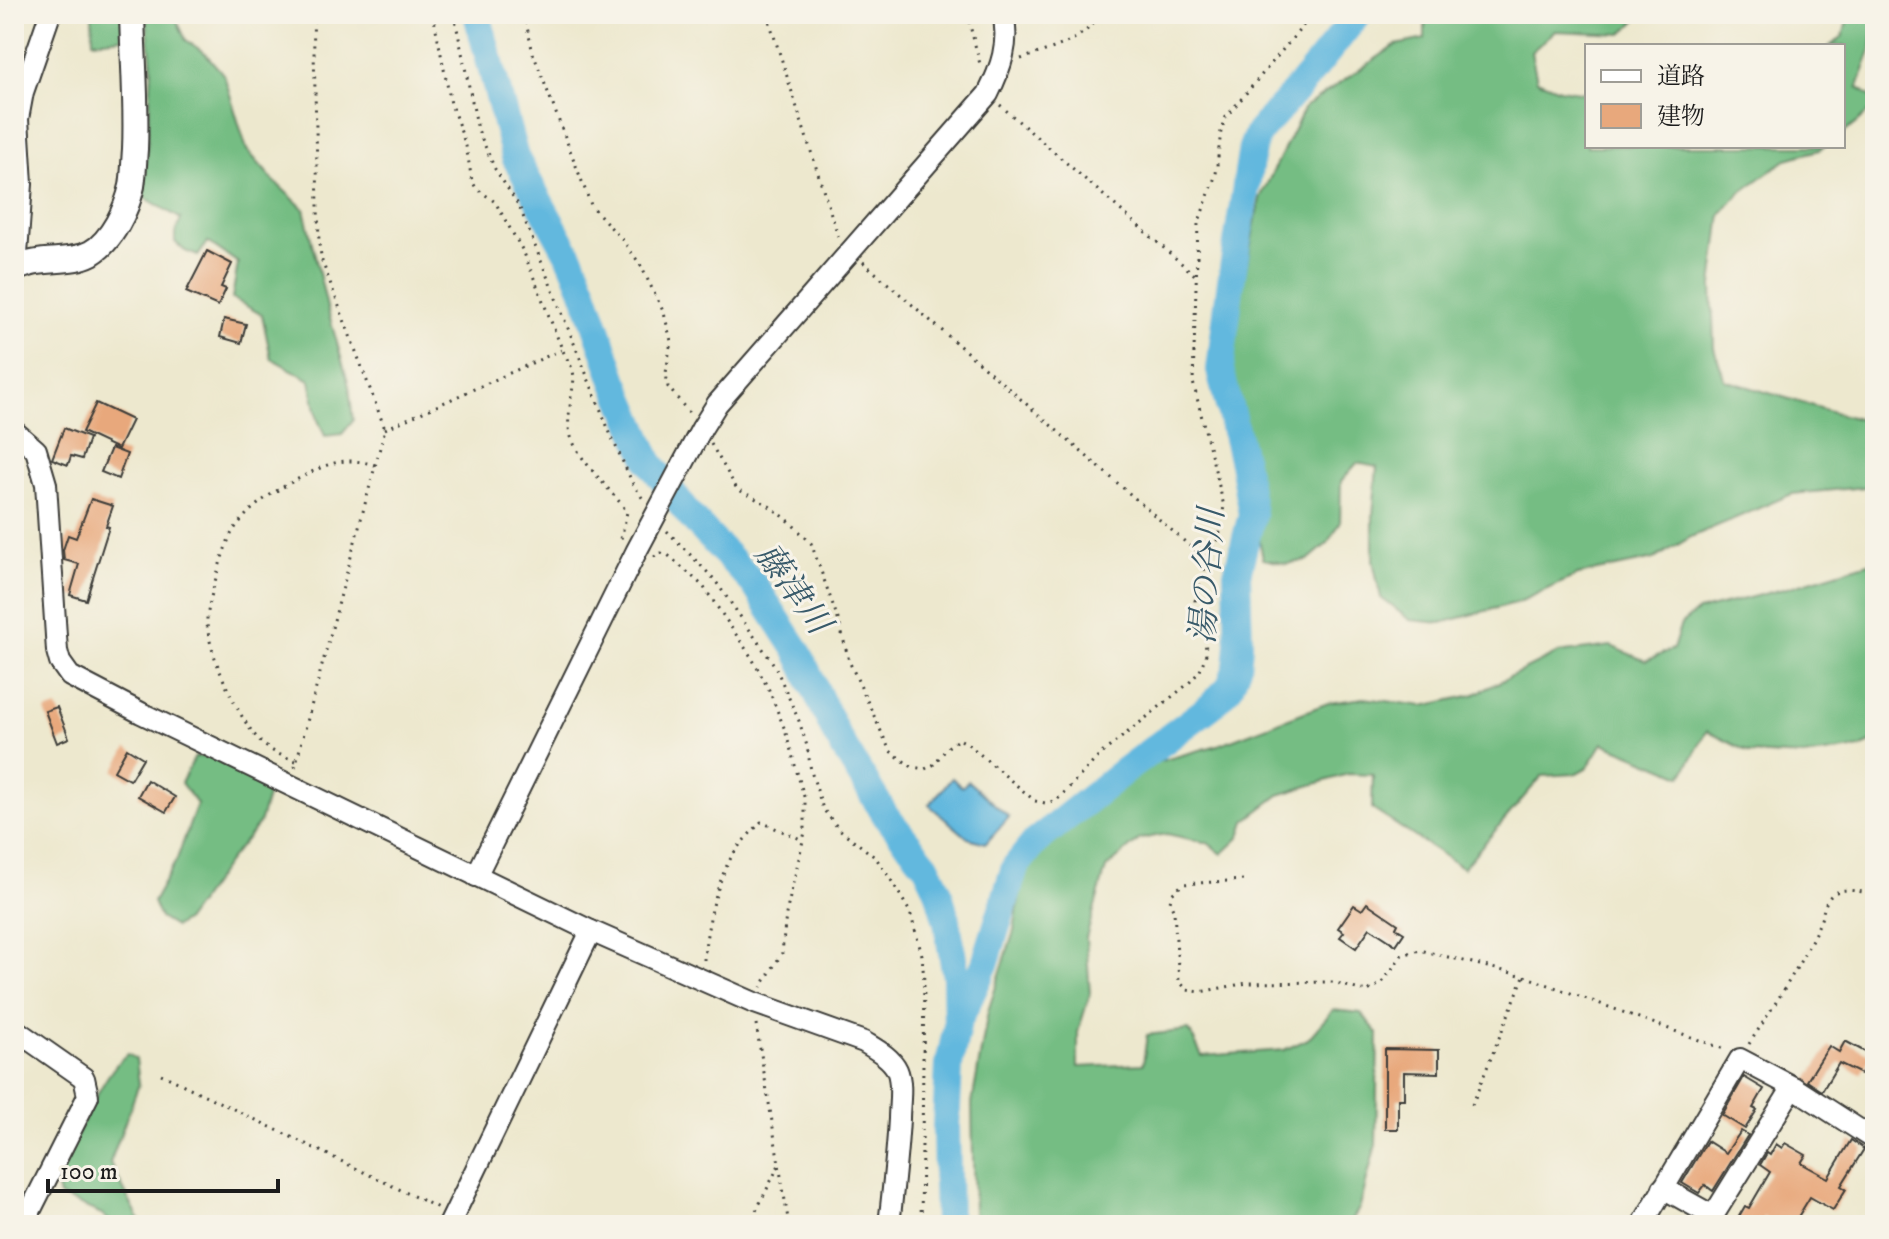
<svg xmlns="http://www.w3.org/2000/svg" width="1889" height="1239" font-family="'IM FELL DW Pica','Noto Serif JP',serif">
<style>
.forest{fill:#74bd83;stroke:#486c50;stroke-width:2}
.water{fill:#62b8de;stroke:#3f6a7d;stroke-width:2}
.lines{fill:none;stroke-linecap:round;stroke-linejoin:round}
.river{stroke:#62b8de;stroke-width:28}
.building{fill:#e8a87c}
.minor-casing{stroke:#3b3b37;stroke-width:24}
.major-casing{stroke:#3b3b37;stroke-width:28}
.path{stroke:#3b3b37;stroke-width:3;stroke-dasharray:2 6;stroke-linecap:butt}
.minor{stroke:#fff;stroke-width:20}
.major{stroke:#fff;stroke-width:24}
.labels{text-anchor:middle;stroke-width:6;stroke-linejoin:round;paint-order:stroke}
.water-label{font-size:34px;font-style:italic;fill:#385a6a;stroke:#f7f3e8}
</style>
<rect width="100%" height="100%" fill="#f7f3e8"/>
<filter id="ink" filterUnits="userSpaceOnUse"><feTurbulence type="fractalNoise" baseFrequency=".0125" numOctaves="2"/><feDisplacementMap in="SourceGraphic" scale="16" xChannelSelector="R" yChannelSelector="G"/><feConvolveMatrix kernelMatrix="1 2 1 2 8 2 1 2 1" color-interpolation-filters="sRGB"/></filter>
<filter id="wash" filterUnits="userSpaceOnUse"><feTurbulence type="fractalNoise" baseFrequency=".006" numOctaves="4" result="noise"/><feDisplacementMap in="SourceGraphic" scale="32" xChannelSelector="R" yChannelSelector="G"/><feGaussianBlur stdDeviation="1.8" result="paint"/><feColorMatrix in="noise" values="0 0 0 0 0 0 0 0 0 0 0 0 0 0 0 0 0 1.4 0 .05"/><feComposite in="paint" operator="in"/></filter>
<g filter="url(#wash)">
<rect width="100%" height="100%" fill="#ede8ce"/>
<g class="forest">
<path d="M 92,14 L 123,14 L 122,38 L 93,41 Z"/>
<path d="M 146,14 L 174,14 L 186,40 L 205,53 L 224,75 L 247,150 L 273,180 L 304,209 L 327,307 L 349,386 L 353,421 L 342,434 L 325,436 L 318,420 L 310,380 L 271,358 L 262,315 L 232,298 L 238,263 L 208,242 L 198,256 L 185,251 L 175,242 L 175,234 L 181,219 L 144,197 L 152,68 Z"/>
<path d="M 1425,14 L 1643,14 L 1622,34 L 1555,31 L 1531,52 L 1537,80 L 1559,89 L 1587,93 L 1587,146 L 1825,146 L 1819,150 L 1787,159 L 1741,192 L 1721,214 L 1712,286 L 1714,348 L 1725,380 L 1871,423 L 1875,422 L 1875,486 L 1792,494 L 1691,537 L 1654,559 L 1578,575 L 1519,602 L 1441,623 L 1410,620 L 1381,598 L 1373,561 L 1373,515 L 1377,467 L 1357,463 L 1341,481 L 1340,523 L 1328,543 L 1308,560 L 1287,564 L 1263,559 L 1226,370 L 1260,198 L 1305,107 L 1396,45 L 1425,39 Z"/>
<path d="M 1849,14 L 1875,14 L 1871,51 L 1858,87 L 1875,100 L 1875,107 L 1843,134 L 1843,46 L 1830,46 L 1843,36 Z"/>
<path d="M 1875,561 L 1875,741 L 1860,748 L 1803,756 L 1750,753 L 1707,731 L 1682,776 L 1603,743 L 1588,767 L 1575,774 L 1542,776 L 1463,868 L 1372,809 L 1373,775 L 1348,774 L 1279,795 L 1245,821 L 1240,837 L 1222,854 L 1208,843 L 1167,834 L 1140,839 L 1106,868 L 1086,938 L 1090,994 L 1078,1032 L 1078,1067 L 1143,1064 L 1147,1035 L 1189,1030 L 1202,1056 L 1284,1050 L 1308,1039 L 1333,1010 L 1361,1013 L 1378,1033 L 1376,1144 L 1360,1207 L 1349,1225 L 981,1225 L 974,1215 L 972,1103 L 988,1011 L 1014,931 L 1023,873 L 1046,846 L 1105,795 L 1157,762 L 1218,745 L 1328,703 L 1364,698 L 1423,706 L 1473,695 L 1558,653 L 1611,646 L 1646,661 L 1673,649 L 1681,624 L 1698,611 L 1787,588 Z"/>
<path d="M 210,756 L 262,784 L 267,797 L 259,824 L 230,859 L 187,919 L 175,927 L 160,918 L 153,902 L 177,859 L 197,804 L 181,783 L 195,757 Z"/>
<path d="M 128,1054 L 136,1059 L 139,1084 L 110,1163 L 142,1225 L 113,1225 L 102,1214 L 59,1196 L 56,1183 C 69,1154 103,1068 128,1054 Z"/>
</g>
<path class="water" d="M 952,778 L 962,787 L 968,781 L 1009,817 L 986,843 L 968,838 L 929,805 Z"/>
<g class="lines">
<g class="river">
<path d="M 477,14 L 515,157 L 572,261 L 583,288 L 615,381 L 649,461 L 689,515 L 754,584 L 798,652 L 836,734 L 857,769 L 886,816 L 926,865 L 938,890 L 947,922 L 956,977 L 957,1026 L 949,1065 L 946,1127 L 948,1225"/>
<path d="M 961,1016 L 985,964 L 1015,867 L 1035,842 L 1124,771 L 1211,706 L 1230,686 L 1237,667 L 1239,645 L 1237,574 L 1252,514 L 1243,462 L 1220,370 L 1230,288 L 1252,148 L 1258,133 L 1309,75 L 1358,14"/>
</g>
</g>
<g id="blocks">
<g class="building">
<path d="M 207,251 L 232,264 L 221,287 L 226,289 L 218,306 L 186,292 Z"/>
<path d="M 224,319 L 246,324 L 241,343 L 220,337 Z"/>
<path d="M 96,403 L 132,420 L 118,449 L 82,432 Z"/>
<path d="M 64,428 L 89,438 L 82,459 L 71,456 L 68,465 L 52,459 Z"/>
<path d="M 111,448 L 127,454 L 118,479 L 101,472 Z"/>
<path d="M 91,499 L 113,506 L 106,526 L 109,527 L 86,600 L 70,595 L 79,564 L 64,560 L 63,550 L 68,535 L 76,538 Z"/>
<path d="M 57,707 L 69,738 L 57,743 L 45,711 Z"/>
<path d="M 127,748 L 143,758 L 130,780 L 114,771 Z"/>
<path d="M 147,780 L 175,797 L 166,812 L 138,796 Z"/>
<path d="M 1367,903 L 1398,924 L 1396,928 L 1404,933 L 1396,945 L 1370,928 L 1356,948 L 1340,937 L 1344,932 L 1338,928 L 1354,905 L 1362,910 Z"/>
<path d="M 1845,1041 L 1871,1055 L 1861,1074 L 1839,1063 L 1822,1091 L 1807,1081 L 1829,1046 L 1839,1052 Z"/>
<path d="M 1385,1049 L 1439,1050 L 1439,1073 L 1404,1072 L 1404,1099 L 1398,1099 L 1398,1129 L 1385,1129 Z"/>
<path d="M 1744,1077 L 1764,1089 L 1753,1108 L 1757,1110 L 1745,1129 L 1722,1115 Z"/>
<path d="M 1741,1131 L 1748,1135 L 1713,1191 L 1705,1185 L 1699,1193 L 1682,1183 L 1707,1141 L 1726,1153 Z"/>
<path d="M 1851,1140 L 1864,1149 L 1841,1186 L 1846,1189 L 1833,1210 L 1810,1197 L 1793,1225 L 1776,1225 L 1763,1217 L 1758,1225 L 1734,1225 L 1745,1206 L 1749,1208 L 1770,1172 L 1760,1165 L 1767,1153 L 1770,1155 L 1776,1144 L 1782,1148 L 1785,1143 L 1806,1155 L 1801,1163 L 1828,1178 Z"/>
</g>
</g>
</g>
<g filter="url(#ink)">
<use href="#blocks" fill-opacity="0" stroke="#3b3b37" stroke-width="2"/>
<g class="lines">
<defs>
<g id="minor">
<path d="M 16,268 L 22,184 L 18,119 L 23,92 L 50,14"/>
<path d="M 14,431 L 36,450 L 46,484 L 57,651 L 60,662 L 70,676 L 141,713 L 591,931 L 752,1002 L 864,1042 C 875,1049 891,1057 897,1070 C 903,1084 899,1104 899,1119 C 897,1155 893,1190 889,1225"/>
<path d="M 476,876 L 636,552 L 702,428 L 717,404 L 988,94 C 1001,68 1010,43 1003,14"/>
<path d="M 14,1029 L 84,1078 L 88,1096 L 23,1225"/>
<path d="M 1663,1188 L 1713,1216 L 1793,1087"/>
<path d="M 449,1225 L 591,931"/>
<path d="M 1642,1225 L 1740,1059 L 1793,1087 L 1875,1140"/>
</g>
<path id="major" d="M 14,270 C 39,255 68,265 91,253 C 112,241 127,209 132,186 C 134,174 134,161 135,149 C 137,104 133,59 132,14"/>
</defs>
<use href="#minor" class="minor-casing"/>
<use href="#major" class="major-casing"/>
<g class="path">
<path d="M 433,14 L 451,104 L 466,146 L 472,181 L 476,188 L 495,202 L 524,253 L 562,349 L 573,370 L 574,378 C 573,390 567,418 569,428 C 572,456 611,488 627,512 L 621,539 L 624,541"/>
<path d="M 454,14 L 478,130 L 495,169 L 519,206 L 612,438 L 633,484 L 643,499"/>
<path d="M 524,14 L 533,53 L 591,205 L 623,241 L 640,264 L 664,313 L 671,341 L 666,373 L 668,387 L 691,415"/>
<path d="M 767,14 L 839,239"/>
<path d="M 967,14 L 981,68"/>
<path d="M 1021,59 C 1055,47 1078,44 1102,14"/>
<path d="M 1000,105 L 1196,276"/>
<path d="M 863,262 L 1207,561"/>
<path d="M 385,429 L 561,350"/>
<path d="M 711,444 L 737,489 L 768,505 L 787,519 L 811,543 L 839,622 L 849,661 L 890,751 L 912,767 L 925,769 L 933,765 L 949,746 L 959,739 L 968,744 L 1035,801 L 1045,803 L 1057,800 L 1102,753 L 1188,684 L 1200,671 L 1206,654 L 1205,634 L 1198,615 L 1195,601 L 1207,561 L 1219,537 L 1224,506 L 1193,382 L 1198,224 L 1216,174 L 1221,131 L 1226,117 L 1313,14"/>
<path d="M 667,531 L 714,579 L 775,666 L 799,721 L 807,746 L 811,771 L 823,809 L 838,828 L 876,858 L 893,883 L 910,912 L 922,955 L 924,981 L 921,1225"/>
<path d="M 654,557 L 661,553 L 668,555 L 703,586 L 752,658 L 769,690 L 785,730 L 805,800 L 805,832 L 786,914 L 782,953 L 761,987"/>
<path d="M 296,761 C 285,757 274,753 264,745 C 241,726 205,648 207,618 C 209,600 224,545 233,531 C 249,507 275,490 300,478 C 328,463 344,456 375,465"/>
<path d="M 295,767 L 385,429 L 322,261 L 319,244 L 313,14"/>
<path d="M 1243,880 L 1183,884 L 1172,894 L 1170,901 L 1174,912 L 1179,981 L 1187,990 L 1200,992 L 1247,983 L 1333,982 L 1366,992 L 1382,983 L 1402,955 L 1420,950 L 1524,976 L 1724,1049"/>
<path d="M 704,960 C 706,929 717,876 736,850 C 743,840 753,831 761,822 L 803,840"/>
<path d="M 756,1024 L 789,1225"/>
<path d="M 1749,1044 C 1775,1004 1801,965 1820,922 C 1824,912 1824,901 1833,894 C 1844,886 1863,893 1875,894"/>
<path d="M 161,1074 L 438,1208"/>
<path d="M 1472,1105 L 1524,976"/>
<path d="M 749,1225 L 779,1165"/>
</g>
<use href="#minor" class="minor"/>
<use href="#major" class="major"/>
</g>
</g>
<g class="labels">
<g class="water-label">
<text transform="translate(1206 576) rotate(-86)" y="12">湯の谷川</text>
<text transform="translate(794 588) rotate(54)" y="12">藤津川</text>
</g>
</g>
<rect width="1889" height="1239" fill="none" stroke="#f7f3e8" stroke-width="48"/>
<rect x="1585" y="44" width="260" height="104" fill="#f7f3e8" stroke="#9f9d96" stroke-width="2"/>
<rect x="1601" y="70" width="40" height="12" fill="#ffffff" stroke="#9f9d96" stroke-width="2"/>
<text x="1657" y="84" font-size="24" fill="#1c1c1c">道路</text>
<rect x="1601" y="104" width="40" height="24" fill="#e8a87c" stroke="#9f9d96" stroke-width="2"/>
<text x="1657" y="124" font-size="24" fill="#1c1c1c">建物</text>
<path d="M48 1179v12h230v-12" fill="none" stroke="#1c1c1c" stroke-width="4"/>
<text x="60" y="1179" font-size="24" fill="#1c1c1c" stroke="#f7f3e8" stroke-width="6" paint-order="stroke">100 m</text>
</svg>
